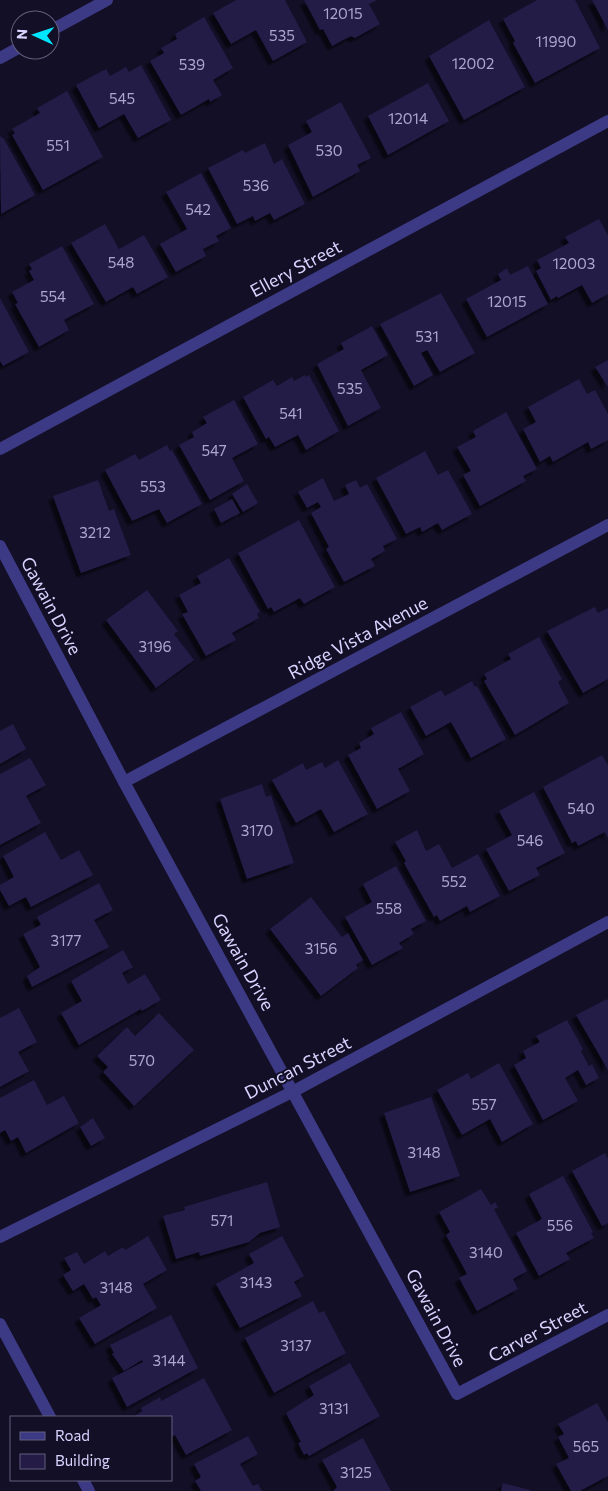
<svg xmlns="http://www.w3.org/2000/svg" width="608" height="1491" font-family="Commissioner,sans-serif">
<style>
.building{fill:#241b47;filter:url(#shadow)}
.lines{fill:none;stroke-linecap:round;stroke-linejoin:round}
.minor{stroke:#3d3a85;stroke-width:12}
.labels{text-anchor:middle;stroke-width:4;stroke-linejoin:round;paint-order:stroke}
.number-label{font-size:15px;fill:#aca6d1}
.street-label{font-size:18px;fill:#d9d4ff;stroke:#130f26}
</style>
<defs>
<filter id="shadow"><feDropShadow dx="-4.5" dy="4.5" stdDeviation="1" flood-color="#0009"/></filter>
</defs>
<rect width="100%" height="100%" fill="#130f26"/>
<g class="building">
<path d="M 236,0 L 285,0 L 307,42 L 273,61 L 256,30 L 231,44 L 213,13 Z"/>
<path d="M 304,0 L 377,0 L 369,4 L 380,24 L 355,38 L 351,36 L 332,46 L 323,29 L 320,30 Z"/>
<path d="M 537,0 L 575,0 L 600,48 L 535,83 L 513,43 L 515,41 L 503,19 Z"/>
<path d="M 592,0 L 608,0 L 608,30 Z"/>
<path d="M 204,17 L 233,68 L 213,80 L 222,95 L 210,102 L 209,99 L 181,115 L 150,61 L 164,53 L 161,48 L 177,39 L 175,34 Z"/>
<path d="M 489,20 L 525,87 L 464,120 L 429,56 Z"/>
<path d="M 141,65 L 171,120 L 138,138 L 124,114 L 99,128 L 76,85 L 106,69 L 110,76 L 126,67 L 129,72 Z"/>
<path d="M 428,83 L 449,121 L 388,155 L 368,116 Z"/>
<path d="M 67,91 L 103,157 L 43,190 L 12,135 L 15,133 L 12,129 L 40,113 L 37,108 Z"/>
<path d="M 341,102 L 371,158 L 357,165 L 360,171 L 313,197 L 288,145 L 312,132 L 306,121 Z"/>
<path d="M 0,136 L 4,139 L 35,195 L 1,214 Z"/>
<path d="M 265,143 L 274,164 L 282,159 L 305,204 L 274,220 L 270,213 L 255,221 L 253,216 L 237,224 L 208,168 L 243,150 L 245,153 Z"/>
<path d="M 201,173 L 231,228 L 216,236 L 219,241 L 203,249 L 206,256 L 176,272 L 160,244 L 187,229 L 166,192 Z"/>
<path d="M 599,219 L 608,235 L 608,294 L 592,303 L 582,285 L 558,298 L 557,296 L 551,300 L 536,271 L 541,268 L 537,260 L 569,243 L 565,237 Z"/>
<path d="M 105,224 L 119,249 L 144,235 L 168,277 L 137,294 L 133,287 L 106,302 L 71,243 Z"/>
<path d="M 62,246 L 94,304 L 64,320 L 69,330 L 39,347 L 15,304 L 18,303 L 12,292 L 34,280 L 29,271 L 32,269 L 29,264 Z"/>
<path d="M 528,266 L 548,304 L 487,337 L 466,299 L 501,280 L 498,274 L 507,268 L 510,275 Z"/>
<path d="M 441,293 L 475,353 L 440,372 L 427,350 L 421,353 L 433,375 L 414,386 L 380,324 Z"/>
<path d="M 0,298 L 29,352 L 3,366 L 0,361 Z"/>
<path d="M 372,326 L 388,355 L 361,370 L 381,408 L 348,426 L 317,364 L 344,349 L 341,343 Z"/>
<path d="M 608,360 L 608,387 L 595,367 Z"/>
<path d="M 305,375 L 306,377 L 309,375 L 339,431 L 306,450 L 298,435 L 275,447 L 269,437 L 266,439 L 243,397 L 273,380 L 277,386 L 292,377 L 294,381 Z"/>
<path d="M 579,379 L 587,394 L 595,390 L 608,414 L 608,440 L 591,449 L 588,442 L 553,462 L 550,456 L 540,462 L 523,429 L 536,422 L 528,407 Z"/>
<path d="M 234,400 L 258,444 L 232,458 L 244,481 L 210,500 L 179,445 L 194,437 L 192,432 L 207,423 L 203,417 Z"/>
<path d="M 506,412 L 537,469 L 523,476 L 526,481 L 480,506 L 463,475 L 471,471 L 457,447 L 476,437 L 473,431 Z"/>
<path d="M 167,445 L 170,451 L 172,450 L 202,504 L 167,523 L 159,509 L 132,521 L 105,470 L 135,454 L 139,460 Z"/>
<path d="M 425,451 L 438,475 L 448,470 L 472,514 L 442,530 L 438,523 L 422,532 L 420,527 L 406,534 L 376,478 Z"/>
<path d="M 323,478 L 334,501 L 349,494 L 345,485 L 356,480 L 360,488 L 367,484 L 397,539 L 383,546 L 385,551 L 371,559 L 375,566 L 344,582 L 326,549 L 329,547 L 311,513 L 321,507 L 318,502 L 307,508 L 298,492 Z"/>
<path d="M 98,480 L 109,511 L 114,509 L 131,555 L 81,573 L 53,496 Z"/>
<path d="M 247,484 L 258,503 L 243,512 L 232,494 Z"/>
<path d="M 232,499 L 240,513 L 221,523 L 214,509 Z"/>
<path d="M 299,520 L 335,587 L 304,604 L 300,598 L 274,612 L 271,607 L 268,609 L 238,553 Z"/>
<path d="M 229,558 L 260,612 L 257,614 L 259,618 L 232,633 L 236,640 L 206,656 L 182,614 L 188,612 L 179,595 L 201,583 L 197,576 Z"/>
<path d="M 147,590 L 178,631 L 174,634 L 194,660 L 156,688 L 106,620 Z"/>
<path d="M 595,607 L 598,613 L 608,608 L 608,679 L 583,693 L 547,631 Z"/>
<path d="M 539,637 L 562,679 L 558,682 L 569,703 L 515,735 L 484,681 L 487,679 L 484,674 L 511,659 L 508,654 Z"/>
<path d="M 472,681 L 475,687 L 477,686 L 506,739 L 471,758 L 451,722 L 426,736 L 410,707 L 441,690 L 445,696 Z"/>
<path d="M 401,712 L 424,754 L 398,769 L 410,791 L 377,809 L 348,755 L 361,748 L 359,743 L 374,734 L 371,728 Z"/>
<path d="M 13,724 L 26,749 L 0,764 L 0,731 Z"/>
<path d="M 602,755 L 608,765 L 608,838 L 605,832 L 578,846 L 576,841 L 572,843 L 543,787 Z"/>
<path d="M 30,758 L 46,785 L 26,796 L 41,823 L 0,845 L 0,774 Z"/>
<path d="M 338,760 L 368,814 L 334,832 L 321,809 L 296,823 L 272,780 L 303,763 L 306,770 L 322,762 L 325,768 Z"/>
<path d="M 262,784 L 266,797 L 271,795 L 294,863 L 247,879 L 220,799 Z"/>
<path d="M 534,792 L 565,853 L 536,868 L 540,875 L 509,891 L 486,849 L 512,835 L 499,811 Z"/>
<path d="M 417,830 L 426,851 L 439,844 L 452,868 L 478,854 L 500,896 L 470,912 L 467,906 L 440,921 L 437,915 L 434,917 L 404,863 L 406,861 L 395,842 Z"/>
<path d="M 45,832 L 61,860 L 79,850 L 93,875 L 31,907 L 26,897 L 9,906 L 0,890 L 0,885 L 14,877 L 3,856 Z"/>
<path d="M 396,866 L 426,921 L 411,929 L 414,934 L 399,943 L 403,948 L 372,965 L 345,917 L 372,902 L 363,884 Z"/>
<path d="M 99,883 L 113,910 L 94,920 L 109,947 L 32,987 L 27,976 L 40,967 L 23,934 L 41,925 L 37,917 Z"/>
<path d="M 311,897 L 342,937 L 348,933 L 363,960 L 356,965 L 358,968 L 321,996 L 270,929 Z"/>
<path d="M 123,950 L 133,967 L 122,973 L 128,984 L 145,974 L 161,1000 L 142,1011 L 141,1009 L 79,1045 L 61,1013 L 82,1001 L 71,981 Z"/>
<path d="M 607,999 L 608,1001 L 608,1070 L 576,1015 Z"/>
<path d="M 19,1008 L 37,1042 L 18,1052 L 29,1071 L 0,1087 L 0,1018 Z"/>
<path d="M 159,1013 L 194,1050 L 134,1106 L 103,1072 L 108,1067 L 97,1056 L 127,1027 L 135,1036 Z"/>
<path d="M 567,1020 L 583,1049 L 581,1051 L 589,1066 L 592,1064 L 599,1078 L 586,1085 L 578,1070 L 565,1078 L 578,1101 L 543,1120 L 514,1065 L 526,1058 L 523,1051 L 540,1042 L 536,1036 Z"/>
<path d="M 499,1063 L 533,1124 L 502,1142 L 490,1119 L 462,1135 L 437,1090 L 468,1073 L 471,1079 Z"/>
<path d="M 34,1080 L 47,1105 L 64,1096 L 79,1123 L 26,1153 L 18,1137 L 11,1141 L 5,1130 L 0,1133 L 0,1098 Z"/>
<path d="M 431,1097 L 460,1176 L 410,1192 L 384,1113 Z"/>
<path d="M 93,1118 L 105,1138 L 91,1146 L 80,1127 Z"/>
<path d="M 605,1153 L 608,1159 L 608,1223 L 602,1226 L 572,1171 Z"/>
<path d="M 563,1176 L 593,1232 L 591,1233 L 594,1238 L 566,1253 L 570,1259 L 539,1276 L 516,1233 L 542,1219 L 529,1194 Z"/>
<path d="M 267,1182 L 280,1227 L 260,1233 L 249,1242 L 200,1256 L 199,1252 L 176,1259 L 163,1216 L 185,1210 L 184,1207 Z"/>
<path d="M 481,1189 L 491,1205 L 495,1202 L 498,1207 L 494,1209 L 527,1271 L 513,1279 L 518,1289 L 477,1311 L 459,1278 L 467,1274 L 446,1235 L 450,1232 L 439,1212 Z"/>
<path d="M 148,1236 L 167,1270 L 143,1284 L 157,1308 L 95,1344 L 79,1318 L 101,1305 L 96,1297 L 93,1299 L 84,1284 L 73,1291 L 63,1275 L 71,1270 L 64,1258 L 77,1252 L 84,1264 L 105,1251 L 108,1256 L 123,1247 L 125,1250 Z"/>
<path d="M 282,1236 L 304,1276 L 294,1282 L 302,1296 L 240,1328 L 216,1284 L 254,1263 L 249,1254 Z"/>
<path d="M 313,1301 L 319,1313 L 324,1311 L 346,1353 L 274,1393 L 245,1338 Z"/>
<path d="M 171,1315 L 198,1368 L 127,1407 L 112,1378 L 143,1362 L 142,1360 L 124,1371 L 112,1354 L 114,1353 L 110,1345 Z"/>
<path d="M 350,1363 L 380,1416 L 309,1456 L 307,1453 L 304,1455 L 298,1443 L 301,1442 L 286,1413 L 314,1395 L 309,1386 Z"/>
<path d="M 204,1378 L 232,1430 L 186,1455 L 175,1435 L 171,1437 L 171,1417 L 133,1417 L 142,1411 L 141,1408 L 160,1397 L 161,1401 Z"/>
<path d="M 597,1403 L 608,1422 L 608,1476 L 580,1491 L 571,1491 L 556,1464 L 569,1458 L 558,1437 L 564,1434 L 558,1424 Z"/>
<path d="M 248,1436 L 258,1454 L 240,1464 L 253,1486 L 258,1484 L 262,1491 L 201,1491 L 195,1481 L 201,1477 L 194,1464 Z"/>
<path d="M 363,1438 L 391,1491 L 333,1491 L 337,1487 L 322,1460 Z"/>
<path d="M 503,1483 L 530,1490 L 530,1491 L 501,1491 Z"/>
</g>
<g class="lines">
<g class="minor">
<path d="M 50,31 L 107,0"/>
<path d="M 0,58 L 20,47"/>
<path d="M 0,449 L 608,121"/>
<path d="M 0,546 L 124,782 L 457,1394 L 608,1315"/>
<path d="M 124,782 L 608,525"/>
<path d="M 0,1237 L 294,1091 L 608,922"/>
<path d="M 0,1324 L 50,1417"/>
<path d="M 83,1480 L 89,1491"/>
</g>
</g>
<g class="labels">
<g class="number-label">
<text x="343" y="19">12015</text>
<text x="282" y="41">535</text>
<text x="556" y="47">11990</text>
<text x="473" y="69">12002</text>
<text x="192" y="70">539</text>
<text x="122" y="104">545</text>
<text x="408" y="124">12014</text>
<text x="58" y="151">551</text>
<text x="329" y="156">530</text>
<text x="256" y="191">536</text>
<text x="198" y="215">542</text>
<text x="121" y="268">548</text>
<text x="574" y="269">12003</text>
<text x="53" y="302">554</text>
<text x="507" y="307">12015</text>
<text x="427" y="342">531</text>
<text x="350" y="394">535</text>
<text x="291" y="419">541</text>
<text x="214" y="456">547</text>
<text x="153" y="492">553</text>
<text x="95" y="538">3212</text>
<text x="155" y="652">3196</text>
<text x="581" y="814">540</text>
<text x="257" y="836">3170</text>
<text x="530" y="846">546</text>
<text x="454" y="887">552</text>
<text x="389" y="914">558</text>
<text x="66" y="946">3177</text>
<text x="321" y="954">3156</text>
<text x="142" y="1066">570</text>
<text x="484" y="1110">557</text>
<text x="424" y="1158">3148</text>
<text x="222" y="1226">571</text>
<text x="560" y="1231">556</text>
<text x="486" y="1258">3140</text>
<text x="256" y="1288">3143</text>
<text x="116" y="1293">3148</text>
<text x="296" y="1351">3137</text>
<text x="169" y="1366">3144</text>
<text x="334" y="1414">3131</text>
<text x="586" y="1452">565</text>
<text x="356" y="1478">3125</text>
</g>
<g class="street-label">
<text transform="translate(296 269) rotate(-28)" y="6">Ellery Street</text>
<text transform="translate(51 606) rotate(62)" y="6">Gawain Drive</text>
<text transform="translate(358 638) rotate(-28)" y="6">Ridge Vista Avenue</text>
<text transform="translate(243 962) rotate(61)" y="6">Gawain Drive</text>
<text transform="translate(298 1068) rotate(-27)" y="6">Duncan Street</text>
<text transform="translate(436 1318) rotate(62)" y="6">Gawain Drive</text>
<text transform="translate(538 1332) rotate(-28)" y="6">Carver Street</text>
</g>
</g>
<rect x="10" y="1416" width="162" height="65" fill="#130f26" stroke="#625e7d"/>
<rect x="20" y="1432" width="25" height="8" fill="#3d3a85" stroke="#625e7d"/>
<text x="55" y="1441" font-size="15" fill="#d9d4ff">Road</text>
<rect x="20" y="1454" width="25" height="15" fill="#241b47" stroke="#625e7d"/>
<text x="55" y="1466" font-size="15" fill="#d9d4ff">Building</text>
<g transform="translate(35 35) rotate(273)"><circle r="24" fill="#130f26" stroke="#625e7d"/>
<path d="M0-4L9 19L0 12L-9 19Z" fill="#00e5ff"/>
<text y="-8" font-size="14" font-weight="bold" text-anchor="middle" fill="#d9d4ff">N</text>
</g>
</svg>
